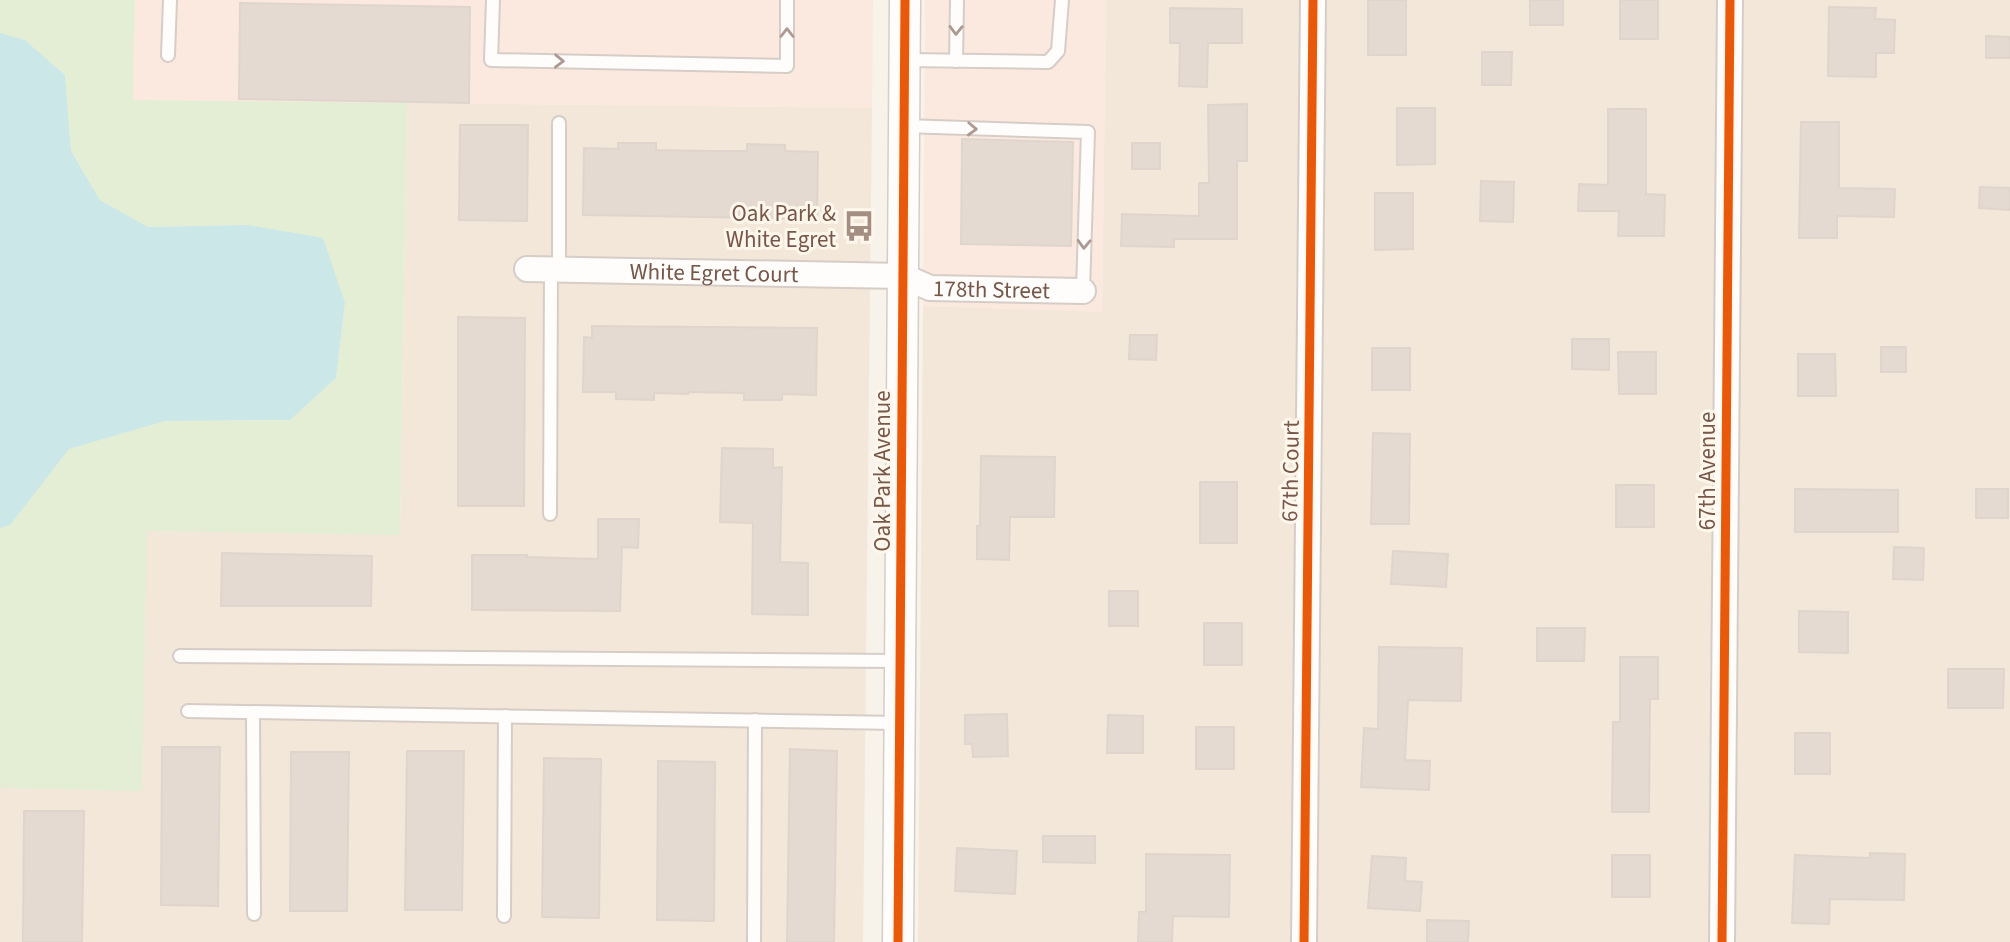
<svg xmlns="http://www.w3.org/2000/svg" width="2010" height="942" font-family="'Source Sans 3',sans-serif">
<style>
.residential{fill:#f3e7da}
.commercial{fill:#fbe9e0}
.green{fill:#e4eed4}
.water{fill:#cbe7e8}
.building{fill:#e4dad1;stroke:#e0d5cc;stroke-width:2}
.lines{fill:none;stroke-linecap:round;stroke-linejoin:round}
.service-casing{stroke:#d6cdc7;stroke-width:16}
.minor-casing{stroke:#d6cdc7;stroke-width:28}
.tertiary-casing{stroke:#d6cdc7;stroke-width:33}
.service{stroke:#fefdfc;stroke-width:12}
.minor{stroke:#fefdfc;stroke-width:24}
.tertiary{stroke:#fefdfc;stroke-width:30}
.cycleway-casing{stroke:#fff7eb;stroke-width:13}
.cycleway{stroke:#e8590c;stroke-width:9}
.oneway{stroke:#ad9991}
.labels{text-anchor:middle;stroke-width:6;stroke-linejoin:round;paint-order:stroke}
.poi-label{font-size:23px;fill:#775749;stroke:#fff7eb;text-anchor:end}
.street-label{font-size:23px;fill:#775749;stroke:#fff7eb}
</style>
<rect width="100%" height="100%" fill="#f7f2ea"/>
<g class="residential">
<path d="M 1106,0 L 2010,0 L 2010,942 L 918,942 L 923,306 L 1102,311 Z"/>
<path d="M 407,103 L 872,108 L 863,942 L 0,942 L 0,788 L 142,790 L 146,531 L 400,534 Z"/>
</g>
<g class="commercial">
<path d="M 135,0 L 873,0 L 872,108 L 133,100 Z"/>
<path d="M 925,0 L 1106,0 L 1102,312 L 923,306 Z"/>
</g>
<path class="green" d="M 0,0 L 135,0 L 133,100 L 407,103 L 400,535 L 147,531 L 142,791 L 0,788 L 0,528 L 10,525 L 68,449 L 165,421 L 290,420 L 336,377 L 345,303 L 248,225 L 148,227 L 100,200 L 71,151 L 65,75 L 25,40 L 0,33 Z"/>
<path class="water" d="M 0,33 L 25,40 L 65,75 L 71,151 L 100,200 L 148,227 L 248,225 L 323,238 L 345,303 L 336,378 L 290,420 L 165,421 L 69,449 L 10,525 L 0,528 Z"/>
<g class="building">
<rect x="1368" y="0" width="38" height="55"/>
<rect x="1530" y="0" width="33" height="25"/>
<rect x="1620" y="0" width="38" height="39"/>
<path d="M 240,3 L 470,7 L 469,103 L 239,99 Z"/>
<path d="M 1829,7 L 1876,8 L 1875,19 L 1895,20 L 1894,53 L 1876,53 L 1876,77 L 1828,76 Z"/>
<path d="M 1170,8 L 1242,9 L 1242,43 L 1208,43 L 1207,87 L 1179,86 L 1180,43 L 1170,43 Z"/>
<path d="M 1986,36 L 2010,37 L 2010,58 L 1986,58 Z"/>
<path d="M 1482,52 L 1512,52 L 1511,85 L 1482,85 Z"/>
<path d="M 1247,104 L 1247,161 L 1237,161 L 1237,239 L 1174,239 L 1174,247 L 1121,246 L 1122,214 L 1199,216 L 1199,183 L 1209,183 L 1208,105 Z"/>
<path d="M 1397,108 L 1435,108 L 1435,164 L 1397,165 Z"/>
<path d="M 1608,109 L 1646,109 L 1646,194 L 1665,195 L 1664,236 L 1618,236 L 1619,211 L 1578,211 L 1579,184 L 1608,185 Z"/>
<path d="M 1801,122 L 1839,122 L 1839,188 L 1895,189 L 1894,217 L 1837,216 L 1837,238 L 1799,238 Z"/>
<path d="M 460,125 L 528,125 L 527,221 L 459,220 Z"/>
<path d="M 962,139 L 1073,142 L 1071,246 L 961,244 Z"/>
<path d="M 618,143 L 656,143 L 656,150 L 713,151 L 747,151 L 747,144 L 785,145 L 785,151 L 818,152 L 817,219 L 583,215 L 584,148 L 618,149 Z"/>
<rect x="1132" y="143" width="28" height="26"/>
<path d="M 1481,181 L 1514,182 L 1513,222 L 1480,221 Z"/>
<path d="M 1980,187 L 2010,188 L 2010,210 L 1979,208 Z"/>
<path d="M 1375,193 L 1413,193 L 1413,249 L 1375,250 Z"/>
<path d="M 458,317 L 525,318 L 524,506 L 458,506 Z"/>
<path d="M 592,326 L 817,328 L 816,395 L 782,394 L 782,400 L 744,400 L 744,393 L 688,392 L 688,394 L 654,393 L 654,400 L 616,399 L 616,392 L 583,392 L 584,337 L 592,338 Z"/>
<path d="M 1130,335 L 1157,335 L 1156,360 L 1129,359 Z"/>
<path d="M 1572,339 L 1609,339 L 1609,370 L 1572,369 Z"/>
<rect x="1881" y="347" width="25" height="25"/>
<rect x="1372" y="348" width="38" height="42"/>
<path d="M 1618,352 L 1656,352 L 1656,394 L 1619,394 Z"/>
<path d="M 1798,354 L 1835,354 L 1836,396 L 1798,396 Z"/>
<path d="M 1373,433 L 1410,434 L 1409,524 L 1371,524 Z"/>
<path d="M 722,448 L 773,449 L 773,468 L 782,467 L 780,562 L 808,563 L 808,615 L 752,614 L 753,523 L 720,522 Z"/>
<path d="M 981,456 L 1055,457 L 1054,517 L 1010,517 L 1009,560 L 977,559 L 977,526 L 980,526 Z"/>
<rect x="1200" y="482" width="37" height="61"/>
<rect x="1616" y="485" width="38" height="42"/>
<path d="M 1795,489 L 1898,490 L 1898,532 L 1795,532 Z"/>
<rect x="1976" y="489" width="32" height="29"/>
<path d="M 598,519 L 639,519 L 638,548 L 622,547 L 620,611 L 472,610 L 472,555 L 527,555 L 527,557 L 598,559 Z"/>
<path d="M 1894,547 L 1924,548 L 1923,580 L 1893,579 Z"/>
<path d="M 1393,551 L 1448,554 L 1446,587 L 1391,584 Z"/>
<path d="M 222,553 L 372,556 L 371,606 L 221,606 Z"/>
<rect x="1109" y="591" width="29" height="35"/>
<path d="M 1799,611 L 1848,612 L 1848,653 L 1799,652 Z"/>
<rect x="1204" y="623" width="38" height="42"/>
<path d="M 1537,628 L 1585,628 L 1584,661 L 1537,661 Z"/>
<path d="M 1379,647 L 1462,648 L 1461,701 L 1408,700 L 1405,760 L 1430,761 L 1429,790 L 1361,787 L 1364,728 L 1378,729 Z"/>
<path d="M 1620,657 L 1658,657 L 1658,699 L 1650,699 L 1649,812 L 1612,812 L 1613,722 L 1620,722 Z"/>
<path d="M 1948,669 L 2004,669 L 2003,708 L 1948,708 Z"/>
<path d="M 1007,714 L 1008,756 L 973,757 L 972,744 L 965,744 L 965,715 Z"/>
<path d="M 1108,715 L 1143,716 L 1143,753 L 1107,753 Z"/>
<rect x="1196" y="727" width="38" height="42"/>
<rect x="1795" y="733" width="35" height="41"/>
<path d="M 162,747 L 220,747 L 218,906 L 161,905 Z"/>
<path d="M 790,749 L 837,751 L 834,942 L 787,942 Z"/>
<path d="M 407,751 L 464,751 L 462,910 L 405,910 Z"/>
<path d="M 291,752 L 349,752 L 347,911 L 290,911 Z"/>
<path d="M 544,758 L 601,759 L 599,918 L 542,917 Z"/>
<path d="M 658,761 L 715,762 L 714,921 L 657,920 Z"/>
<path d="M 24,811 L 84,811 L 82,942 L 23,942 Z"/>
<path d="M 1043,836 L 1095,836 L 1095,863 L 1043,862 Z"/>
<path d="M 957,848 L 1017,851 L 1015,894 L 955,891 Z"/>
<path d="M 1870,853 L 1905,854 L 1904,900 L 1830,899 L 1829,924 L 1792,923 L 1795,855 L 1870,858 Z"/>
<path d="M 1146,854 L 1230,855 L 1229,917 L 1173,916 L 1172,942 L 1138,942 L 1139,912 L 1146,912 Z"/>
<rect x="1612" y="855" width="38" height="42"/>
<path d="M 1372,856 L 1406,858 L 1405,881 L 1422,882 L 1420,911 L 1368,908 Z"/>
<path d="M 1427,920 L 1469,921 L 1468,942 L 1427,942 Z"/>
</g>
<g class="lines">
<defs>
<g id="service">
<path d="M 493,0 L 491,60 L 787,66 L 787,0"/>
<path d="M 168,55 L 170,0"/>
<path d="M 905,60 L 1048,62 L 1058,51 L 1062,0"/>
<path d="M 956,61 L 957,0"/>
<path d="M 559,123 L 559,269"/>
<path d="M 904,126 L 1088,132 L 1083,291"/>
<path d="M 550,514 L 551,269"/>
<path d="M 180,656 L 899,661"/>
<path d="M 188,711 L 899,723"/>
<path d="M 253,712 L 254,914"/>
<path d="M 504,916 L 505,716"/>
<path d="M 754,942 L 755,720"/>
</g>
<g id="minor">
<path id="s1" d="M 527,269 L 903,276 L 930,288 L 1083,291"/>
<path d="M 1304,942 L 1313,0"/>
<path d="M 1722,942 L 1730,0"/>
</g>
<path id="tertiary" d="M 898,942 L 905,0"/>
</defs>
<use href="#service" class="service-casing"/>
<use href="#minor" class="minor-casing"/>
<use href="#tertiary" class="tertiary-casing"/>
<use href="#service" class="service"/>
<use href="#minor" class="minor"/>
<use href="#tertiary" class="tertiary"/>
<defs>
<g id="cycleway">
<path d="M 898,942 L 905,0"/>
<path d="M 1304,942 L 1313,0"/>
<path d="M 1722,942 L 1730,0"/>
</g>
</defs>
<use href="#cycleway" class="cycleway-casing"/>
<use href="#cycleway" class="cycleway"/>
</g>
<defs><path id="oneway-chevron" d="M-2-3.5L2.5 0L-2 3.5" fill="none" stroke-width="1.6" stroke-linecap="round" stroke-linejoin="round" transform="scale(1.75)"/></defs>
<g class="oneway">
<use href="#oneway-chevron" transform="translate(956 30) rotate(91)"/>
<use href="#oneway-chevron" transform="translate(787 33) rotate(-90)"/>
<use href="#oneway-chevron" transform="translate(559 61) rotate(1)"/>
<use href="#oneway-chevron" transform="translate(972 129) rotate(2)"/>
<use href="#oneway-chevron" transform="translate(1084 244) rotate(92)"/>
</g>
<defs>
<symbol id="bus-bare" viewBox="-9 -9 18 18"><path d="M-5-6H5V4H4V6H2V4H-2V6H-4V4H-5ZM-3.5-4V0h7V-4ZM-3.5 1.2v1.5H-2V1.2ZM2 1.2v1.5H3.5V1.2Z" fill="#a48d81" stroke="#fff7eb" stroke-width="2.5" paint-order="stroke"/></symbol>
</defs>
<g fill-rule="evenodd">
<use href="#bus-bare" x="837" y="204" width="44" height="44"/>
</g>
<g class="labels">
<g class="poi-label">
<text x="836" y="221">Oak Park &amp;<tspan x="836" dy="26">White Egret</tspan></text>
</g>
<g class="street-label">
<text dy="8" stroke="none"><textPath href="#s1" startOffset="187">White Egret Court</textPath></text>
<text dy="8" stroke="none"><textPath href="#s1" startOffset="467">178th Street</textPath></text>
<text transform="translate(882 471) rotate(-90)" y="8">Oak Park Avenue</text>
<text transform="translate(1290 471) rotate(-89)" y="8">67th Court</text>
<text transform="translate(1707 471) rotate(-90)" y="8">67th Avenue</text>
</g>
</g>
</svg>
